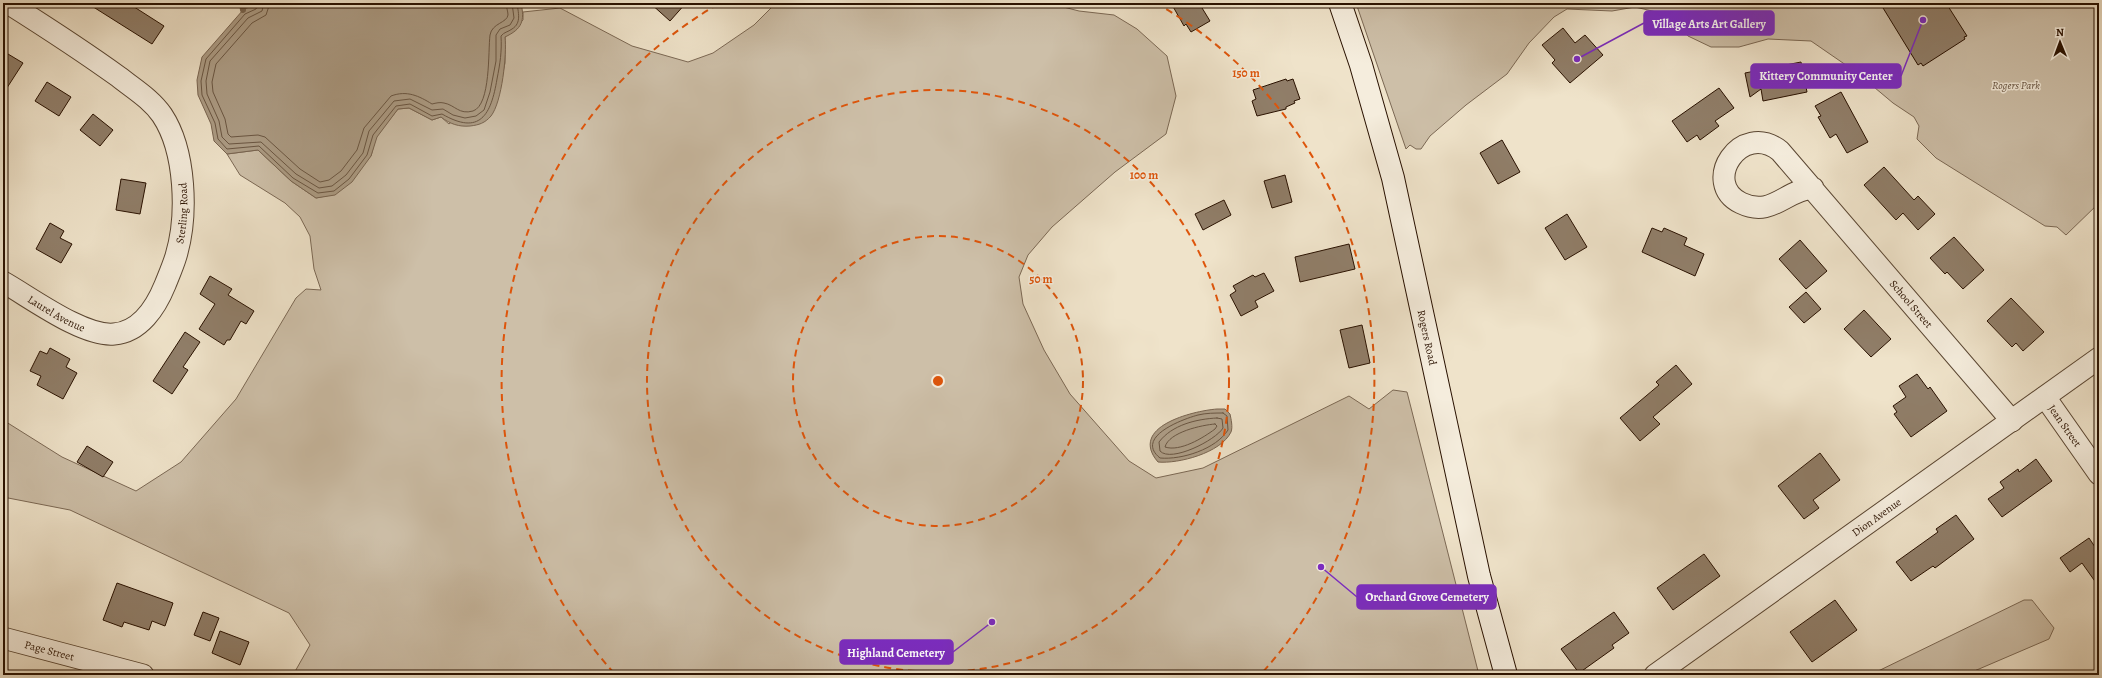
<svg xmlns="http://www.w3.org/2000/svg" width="2102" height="678" font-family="Alegreya,serif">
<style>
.green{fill:#cdbfa8;stroke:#7b6854}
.water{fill:#ac9c85;stroke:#786450}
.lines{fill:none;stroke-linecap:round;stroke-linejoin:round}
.shore{stroke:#6a5642;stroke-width:1}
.stream{stroke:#786450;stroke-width:6}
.building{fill:#907e69;stroke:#291100}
.street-casing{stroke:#5a4632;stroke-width:23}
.secondary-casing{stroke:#291100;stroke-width:24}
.street{stroke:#f5eddd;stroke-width:21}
.secondary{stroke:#f5eddd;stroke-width:22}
.ring{fill:none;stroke:#de550b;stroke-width:2;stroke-dasharray:7 5}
.labels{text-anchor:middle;stroke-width:3;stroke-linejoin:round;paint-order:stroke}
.park-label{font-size:11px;font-style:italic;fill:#624e3b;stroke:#f5eddd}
.street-label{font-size:11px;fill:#291100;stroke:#f5eddd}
.centre{fill:#de550b;stroke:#f5eddd;stroke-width:2}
.ring-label{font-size:12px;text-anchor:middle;font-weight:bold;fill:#de550b;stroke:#f5eddd;stroke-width:3;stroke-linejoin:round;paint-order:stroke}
.leader{fill:none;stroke:#7b2cbf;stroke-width:1.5}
.callout-dot{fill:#7b2cbf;stroke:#f5eddd;stroke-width:1.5}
.callout{fill:#7b2cbf;stroke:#7b2cbf;stroke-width:1.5}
.callout-label{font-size:12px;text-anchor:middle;font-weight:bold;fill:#fff}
</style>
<rect width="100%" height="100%" fill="#efe3ca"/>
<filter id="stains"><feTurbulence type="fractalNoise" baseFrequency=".005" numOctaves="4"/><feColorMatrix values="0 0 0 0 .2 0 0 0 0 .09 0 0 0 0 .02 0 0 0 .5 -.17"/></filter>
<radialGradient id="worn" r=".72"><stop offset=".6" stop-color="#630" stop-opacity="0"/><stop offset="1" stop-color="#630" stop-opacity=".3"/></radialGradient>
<g class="green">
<path d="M 776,3 L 1048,3 L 1079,11 L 1114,15 L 1137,29 L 1167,56 L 1176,96 L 1166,134 L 1115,172 L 1052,227 L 1028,255 L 1019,277 L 1023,304 L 1044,350 L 1070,394 L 1129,461 L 1156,478 L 1203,468 L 1349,396 L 1369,409 L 1393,390 L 1407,392 L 1479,675 L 293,675 L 310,645 L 289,613 L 70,510 L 3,497 L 3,420 L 62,457 L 136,491 L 181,462 L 236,399 L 296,298 L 306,289 L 321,290 L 314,269 L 310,236 L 300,217 L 285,203 L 240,175 L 227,154 L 258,150 L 291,181 L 316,198 L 335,194 L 371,156 L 376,137 L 398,109 L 409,108 L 432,120 L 441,117 L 449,124 L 502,77 L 505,63 L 505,37 L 523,20 L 523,12 L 560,8 L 632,46 L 688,62 L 713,53 L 754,25 Z"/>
<path d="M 1356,3 L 2099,3 L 2099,203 L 2066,235 L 2057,227 L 2045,226 L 1936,158 L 1917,139 L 1919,126 L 1914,117 L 1893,103 L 1856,72 L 1811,41 L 1768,39 L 1739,47 L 1711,47 L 1688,36 L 1665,14 L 1635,7 L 1612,11 L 1567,9 L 1554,17 L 1529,43 L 1507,74 L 1466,105 L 1430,136 L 1421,149 L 1416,149 L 1410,145 L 1406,149 Z"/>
<path d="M 2024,600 L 2032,600 L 2054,628 L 2049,639 L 1965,675 L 1870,675 Z"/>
</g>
<g class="water">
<path d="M 257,3 L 521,3 C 525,21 522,29 505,37 C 507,54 502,102 491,116 C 485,123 479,125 470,126 C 459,127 450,124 441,117 L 432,120 L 409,108 L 398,109 L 377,137 L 371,156 L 352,182 L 335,195 L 316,198 L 291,181 L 258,150 L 227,154 L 214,141 L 211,124 L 198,95 L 197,80 L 202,57 L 243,10 Z"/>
<path d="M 1217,409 L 1225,409 L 1230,414 C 1231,419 1233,427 1231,432 C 1221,453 1178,464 1158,462 C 1128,427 1192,411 1217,409 Z"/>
</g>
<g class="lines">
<g class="shore">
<path d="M 259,3 L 256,9 L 245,14 L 206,59 L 201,81 L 202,95 L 215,123 L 218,139 L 227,149 L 259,146 L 293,178 L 318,193 L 334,191 L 349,179 L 367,155 L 373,135 L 396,106 L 410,104 L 432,116 L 442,114 C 480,136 491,115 497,79 C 500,64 502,51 501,36 C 504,32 508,32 512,29 C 522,23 518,12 517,3"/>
<path d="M 264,3 L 262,11 L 248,18 L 210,61 L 206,81 L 207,94 L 219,121 L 222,137 L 229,144 L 261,142 L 296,174 L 319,188 L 332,186 L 346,175 L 363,153 L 369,131 L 394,101 L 410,99 L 432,110 L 443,109 L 453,115 L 465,118 L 476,116 L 484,110 L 490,92 L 496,61 L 496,35 L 500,29 L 510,25 L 514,18 L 512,3"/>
<path d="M 270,3 L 266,15 L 252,23 L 216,64 L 212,82 L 213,92 L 225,119 L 228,134 L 231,137 L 258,135 L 265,137 L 300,169 L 320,182 L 329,180 L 341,171 L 357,150 L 364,128 L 391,96 C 407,90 419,96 432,104 C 436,103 440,102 444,103 C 455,105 459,115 473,111 C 491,105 488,50 490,35 C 492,23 507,23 508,15 C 508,11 506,7 506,3"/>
<path d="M 1223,413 L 1227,416 L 1228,430 C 1216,449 1182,460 1160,458 C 1134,437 1183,419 1198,415 C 1206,413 1215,413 1223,413 Z"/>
<path d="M 1217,418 L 1222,419 L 1223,428 C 1216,440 1171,463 1160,451 L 1159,442 C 1172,425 1196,419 1217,418 Z"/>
<path d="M 1215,424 L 1217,426 L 1215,429 C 1203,438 1180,452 1165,447 C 1169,432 1202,425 1215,424 Z"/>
</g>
<path class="stream" d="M 242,3 L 243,10"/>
</g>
<g class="building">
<path d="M 87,3 L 128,3 L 164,26 L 152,44 Z"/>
<path d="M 650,3 L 686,3 L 670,21 Z"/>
<path d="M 1171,3 L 1199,3 L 1210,21 L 1191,32 L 1186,24 L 1184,26 Z"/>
<path d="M 1880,3 L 1946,3 L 1967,36 L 1964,37 L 1965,39 L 1923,66 L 1921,63 L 1918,65 Z"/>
<path d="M 1563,28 L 1575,43 L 1585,35 L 1603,55 L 1570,83 L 1552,63 L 1555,60 L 1542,45 Z"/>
<path d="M 3,51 L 23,63 L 3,94 Z"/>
<path d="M 1801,62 L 1807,92 L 1763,101 L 1761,89 L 1750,97 L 1745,73 Z"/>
<path d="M 1286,79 L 1287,81 L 1293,79 L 1300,99 L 1294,101 L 1295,103 L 1286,107 L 1286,109 L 1257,116 L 1252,101 L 1256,99 L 1253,90 Z"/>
<path d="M 47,82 L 71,97 L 59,116 L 35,101 Z"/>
<path d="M 1719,88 L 1734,108 L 1715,121 L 1719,126 L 1700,140 L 1697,135 L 1687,142 L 1672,121 Z"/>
<path d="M 1841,92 L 1868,142 L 1847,153 L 1836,134 L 1830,138 L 1818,117 L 1821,116 L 1815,106 Z"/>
<path d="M 93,114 L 113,130 L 100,146 L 80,130 Z"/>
<path d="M 1502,140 L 1520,172 L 1498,184 L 1480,153 Z"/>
<path d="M 1884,167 L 1914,200 L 1918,196 L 1935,214 L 1918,230 L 1903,213 L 1896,220 L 1864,185 Z"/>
<path d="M 1285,175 L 1292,202 L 1272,208 L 1264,181 Z"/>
<path d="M 121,179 L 146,183 L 140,214 L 116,210 Z"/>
<path d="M 1224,200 L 1231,215 L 1203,230 L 1195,214 Z"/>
<path d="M 1567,214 L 1587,247 L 1565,260 L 1545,228 Z"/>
<path d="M 50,223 L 64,231 L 60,238 L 72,244 L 61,263 L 36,249 Z"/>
<path d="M 1652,228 L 1662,232 L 1664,228 L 1687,238 L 1684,245 L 1704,254 L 1695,276 L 1642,252 Z"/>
<path d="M 1954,237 L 1984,270 L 1963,289 L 1947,272 L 1945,274 L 1930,258 Z"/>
<path d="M 1800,240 L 1827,271 L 1806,289 L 1779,259 Z"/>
<path d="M 1349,244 L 1355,269 L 1300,282 L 1295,257 Z"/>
<path d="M 1264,273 L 1274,291 L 1255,301 L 1258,307 L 1241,316 L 1230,295 L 1236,291 L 1233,286 L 1253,275 L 1255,277 Z"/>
<path d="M 210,276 L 232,289 L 228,295 L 254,311 L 246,324 L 241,321 L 230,340 L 227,340 L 224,345 L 199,329 L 215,304 L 200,294 Z"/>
<path d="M 1806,292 L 1821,309 L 1804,323 L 1789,307 Z"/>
<path d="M 2011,298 L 2044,332 L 2023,351 L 2016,343 L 2012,347 L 1987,321 Z"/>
<path d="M 1864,310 L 1891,339 L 1871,357 L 1844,329 Z"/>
<path d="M 1362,325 L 1370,363 L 1349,368 L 1340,330 Z"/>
<path d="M 185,332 L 200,342 L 183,367 L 188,370 L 172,394 L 153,381 Z"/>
<path d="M 50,348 L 70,359 L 66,367 L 77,373 L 63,399 L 37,385 L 41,376 L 30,371 L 40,351 L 47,354 Z"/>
<path d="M 1676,365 L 1692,384 L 1653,417 L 1660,424 L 1640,441 L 1620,418 L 1659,385 L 1656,382 Z"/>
<path d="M 1917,374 L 1928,389 L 1930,387 L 1947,411 L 1911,437 L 1894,414 L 1897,412 L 1893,406 L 1906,397 L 1899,386 Z"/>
<path d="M 87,446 L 113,462 L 103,477 L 77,462 Z"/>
<path d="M 1820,453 L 1840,480 L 1813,500 L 1819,508 L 1804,519 L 1778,486 Z"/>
<path d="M 2036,459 L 2052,481 L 2002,517 L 1988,499 L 2004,488 L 2000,482 L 2018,469 L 2019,472 Z"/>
<path d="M 1956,515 L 1974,539 L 1935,568 L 1933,566 L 1911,581 L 1896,562 L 1938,532 L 1936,529 Z"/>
<path d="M 2089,538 L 2099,553 L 2099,587 L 2082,563 L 2070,572 L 2060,558 Z"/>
<path d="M 1704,554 L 1720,576 L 1673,610 L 1657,588 Z"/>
<path d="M 117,583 L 173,603 L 165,626 L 152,621 L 149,630 L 124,622 L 122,627 L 103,620 Z"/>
<path d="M 1835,600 L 1857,630 L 1812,662 L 1790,632 Z"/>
<path d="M 203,612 L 219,618 L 210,641 L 194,635 Z"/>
<path d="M 1614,612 L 1629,633 L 1612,645 L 1614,648 L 1579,673 L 1561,649 Z"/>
<path d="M 220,631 L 249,642 L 240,665 L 212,653 Z"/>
</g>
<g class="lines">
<defs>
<g id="street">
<path id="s1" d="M 1813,188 C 1785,190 1772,218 1741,203 C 1700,183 1741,120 1780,151 L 2012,421"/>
<path id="s2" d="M 3,282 C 30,297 83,337 114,334 C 140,332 156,307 165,285 C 169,275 173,266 176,256 C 188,216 186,151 162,115 C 151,99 134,89 119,77 C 83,51 46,27 8,3"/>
<path id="s3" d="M 2045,397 L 2099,474"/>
<path id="s4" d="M 3,638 L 143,675"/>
<path id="s5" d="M 1655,675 L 2099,358"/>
</g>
<g id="secondary">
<path id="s6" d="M 1340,3 L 1361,65 L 1393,178 L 1479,576 L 1506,675"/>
</g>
</defs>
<use href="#street" class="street-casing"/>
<use href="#secondary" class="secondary-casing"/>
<use href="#street" class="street"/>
<use href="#secondary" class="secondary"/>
</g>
<g class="ring">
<circle cx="938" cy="381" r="145"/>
<circle cx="938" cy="381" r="291"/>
<path d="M614 673A436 436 0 0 1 720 3M1156 3A436 436 0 0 1 1262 673"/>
</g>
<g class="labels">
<g class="park-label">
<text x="2016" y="89">Rogers Park</text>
</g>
<g class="street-label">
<text dy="4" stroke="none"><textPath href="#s2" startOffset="273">Sterling Road</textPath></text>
<text dy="4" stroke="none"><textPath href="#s1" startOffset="388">School Street</textPath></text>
<text dy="4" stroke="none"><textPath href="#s2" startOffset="62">Laurel Avenue</textPath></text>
<text dy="4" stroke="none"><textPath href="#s6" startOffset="346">Rogers Road</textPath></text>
<text dy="4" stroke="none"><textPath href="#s3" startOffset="35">Jean Street</textPath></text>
<text dy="4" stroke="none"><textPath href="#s5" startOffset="272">Dion Avenue</textPath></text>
<text dy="4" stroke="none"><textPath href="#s4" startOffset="48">Page Street</textPath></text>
</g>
</g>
<circle cx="938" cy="381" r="6" class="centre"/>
<g class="ring-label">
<text x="1246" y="77">150 m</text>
<text x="1144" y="179">100 m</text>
<text x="1041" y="283">50 m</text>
</g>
<path class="leader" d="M1577 59L1644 23M1923 20L1901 76M1321 567L1357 597M992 622L953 652"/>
<g class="callout-dot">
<circle cx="1577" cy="59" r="4"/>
<circle cx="1923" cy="20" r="4"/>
<circle cx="1321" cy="567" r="4"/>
<circle cx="992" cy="622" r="4"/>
</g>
<g class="callout">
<rect x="1644" y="11" width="130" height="24" rx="4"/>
<rect x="1751" y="64" width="150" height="24" rx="4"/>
<rect x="1357" y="585" width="139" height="24" rx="4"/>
<rect x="840" y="640" width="113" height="24" rx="4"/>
</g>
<g class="callout-label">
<text x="1709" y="28">Village Arts Art Gallery</text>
<text x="1826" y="80">Kittery Community Center</text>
<text x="1427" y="601">Orchard Grove Cemetery</text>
<text x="896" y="657">Highland Cemetery</text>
</g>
<rect width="2102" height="678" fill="none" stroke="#efe3ca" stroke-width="16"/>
<rect x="4" y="4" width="2094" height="670" fill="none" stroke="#291100" stroke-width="2"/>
<rect x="8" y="8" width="2086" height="662" fill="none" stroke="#291100"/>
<g transform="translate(2060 42) rotate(359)" stroke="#f5eddd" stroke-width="3" paint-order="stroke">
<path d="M0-3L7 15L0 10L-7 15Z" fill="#291100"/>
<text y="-6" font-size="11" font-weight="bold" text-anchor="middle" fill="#291100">N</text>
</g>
<rect width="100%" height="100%" filter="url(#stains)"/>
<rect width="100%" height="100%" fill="url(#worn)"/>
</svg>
